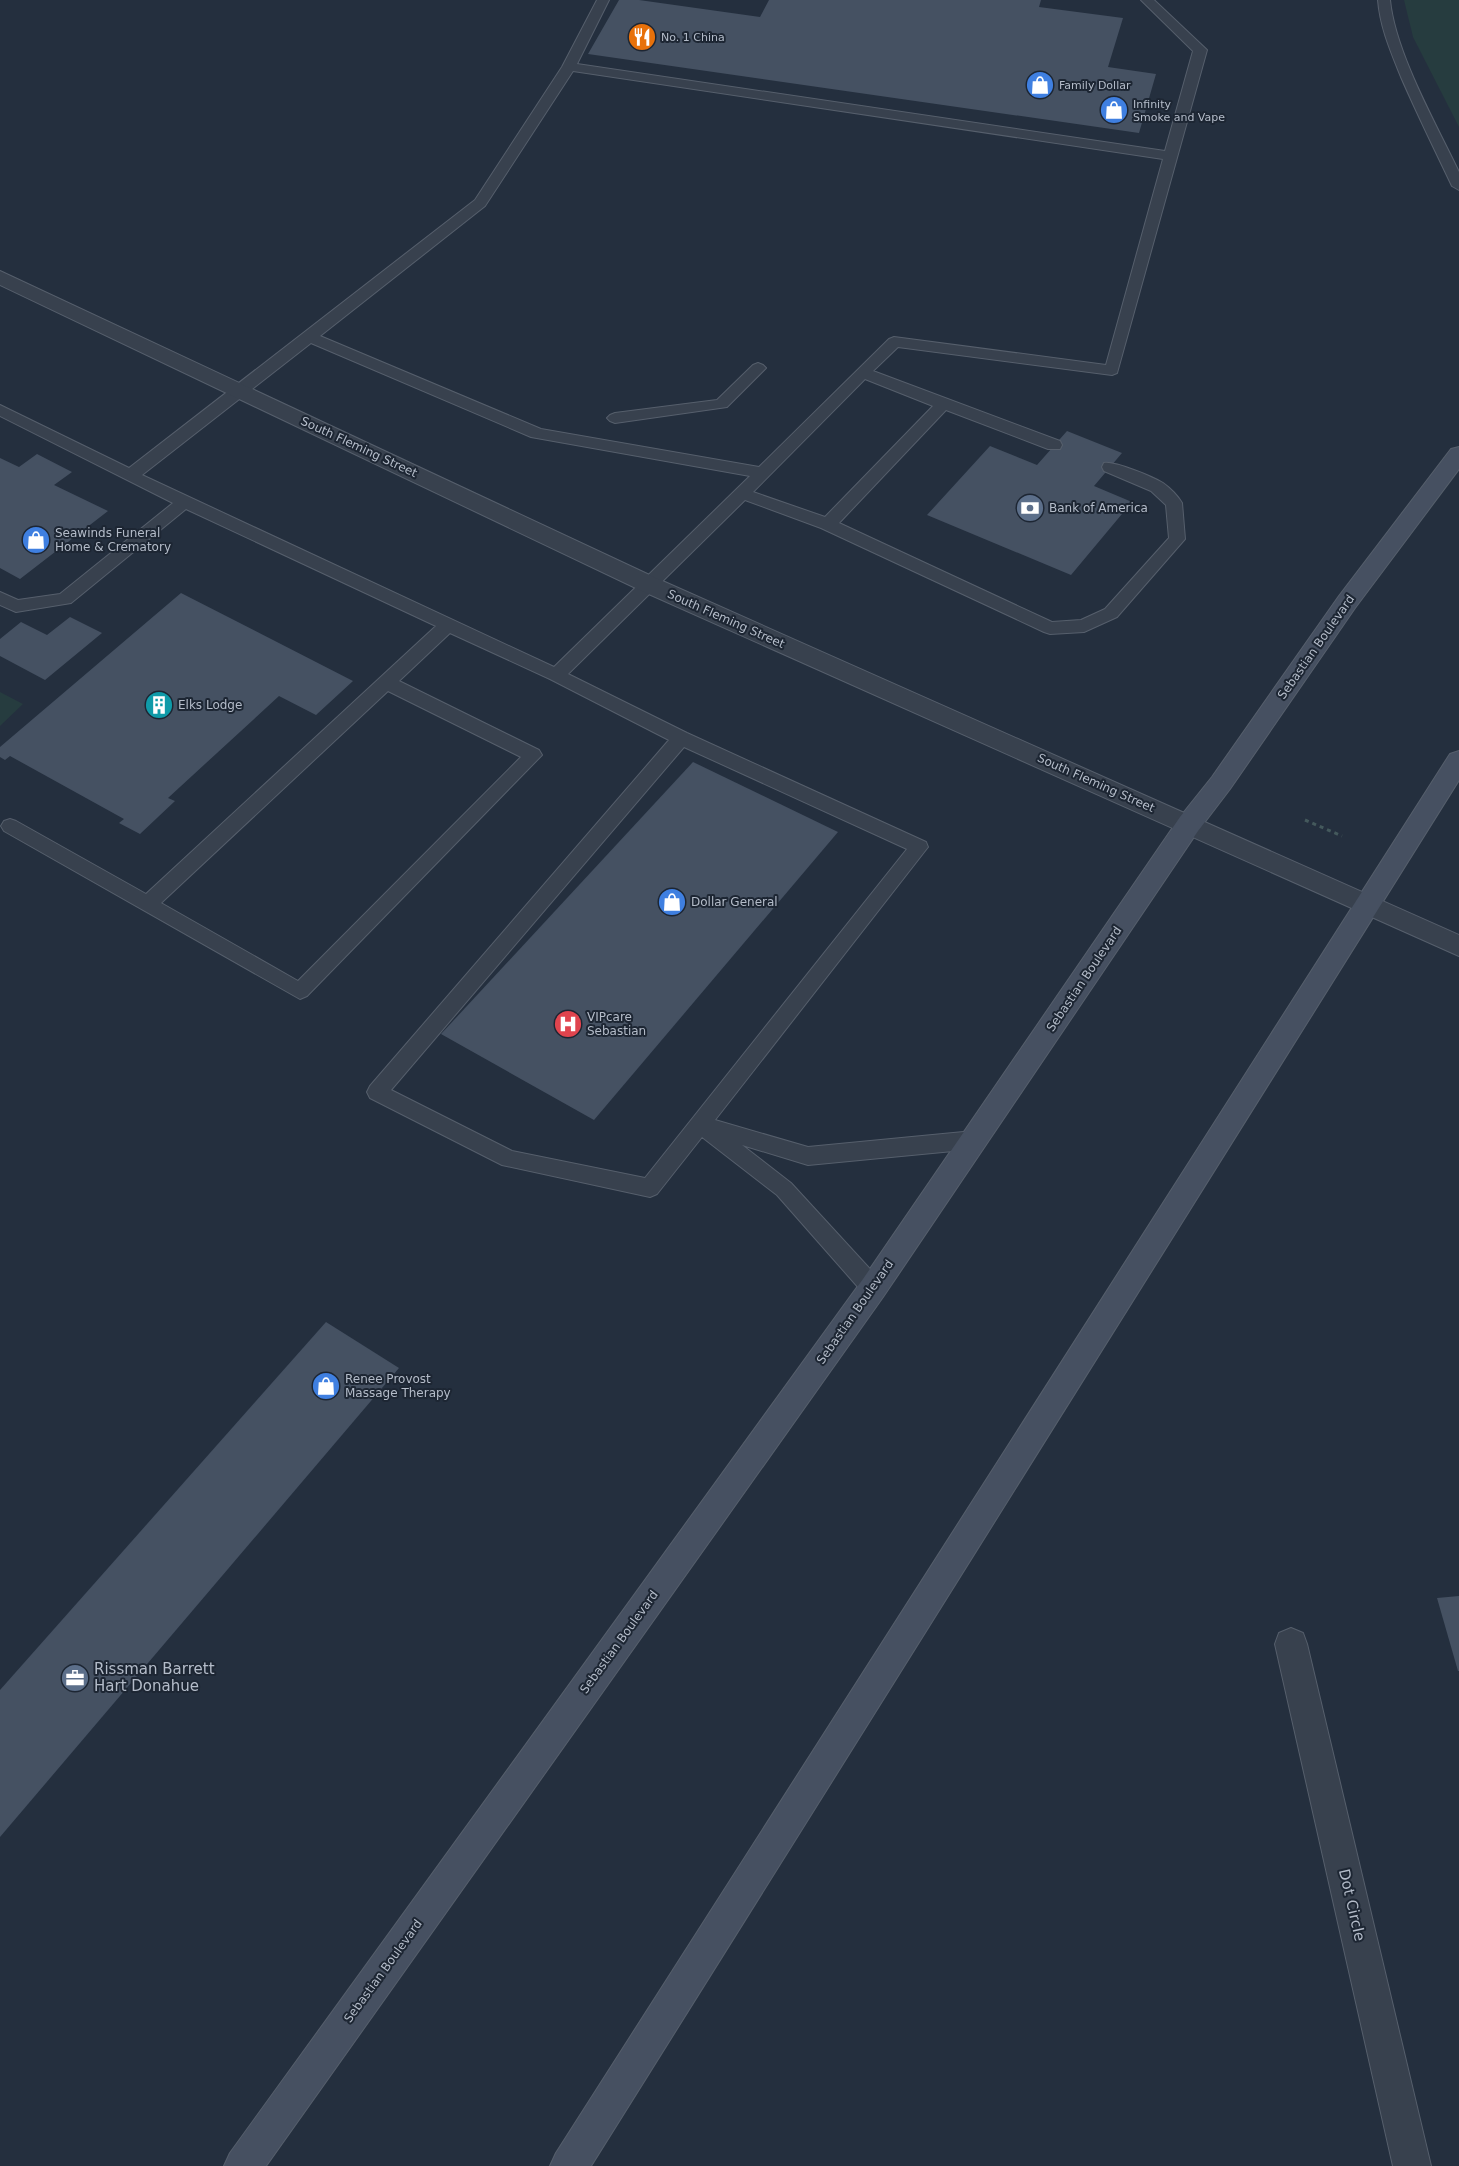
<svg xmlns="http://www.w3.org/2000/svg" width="1459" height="2166" font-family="'DejaVu Sans',sans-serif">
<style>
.green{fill:#263c3f}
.building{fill:#455162}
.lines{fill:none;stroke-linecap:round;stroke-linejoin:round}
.service-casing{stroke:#565f6c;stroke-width:2}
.minor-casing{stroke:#565f6c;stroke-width:2}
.tertiary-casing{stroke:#565f6c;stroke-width:2}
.secondary-casing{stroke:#565f6c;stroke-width:2}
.path{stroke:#44595c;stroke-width:3;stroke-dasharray:4 4;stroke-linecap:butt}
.service{fill:#38414e;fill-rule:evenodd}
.minor{fill:#38414e;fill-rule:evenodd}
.tertiary{fill:#38414e;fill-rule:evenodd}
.secondary{fill:#465061;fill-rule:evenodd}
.labels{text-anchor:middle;stroke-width:4;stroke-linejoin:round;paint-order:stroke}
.far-poi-label{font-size:11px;fill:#b4bcc9;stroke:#1d2633;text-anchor:start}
.street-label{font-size:12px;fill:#b4bcc9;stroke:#1d2633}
.poi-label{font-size:12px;fill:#b4bcc9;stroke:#1d2633;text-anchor:start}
.near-poi-label{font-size:15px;fill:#b4bcc9;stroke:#1d2633;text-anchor:start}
.near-street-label{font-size:15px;fill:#b4bcc9;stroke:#1d2633}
</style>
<rect width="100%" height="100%" fill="#242f3e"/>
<g class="green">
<path d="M 1404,0 L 1459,0 L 1459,127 L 1413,37 Z"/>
<path d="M 0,692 L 23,704 L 0,726 Z"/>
</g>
<g class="building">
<path d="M 619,0 L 639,0 L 760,17 L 769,0 L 1041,0 L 1039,7 L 1123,18 L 1108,67 L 1156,74 L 1139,133 L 588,54 Z"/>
<path d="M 1067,431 L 1122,453 L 1094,486 L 1132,502 L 1071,575 L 927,515 L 990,446 L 1037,465 Z"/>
<path d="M 37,454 L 72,472 L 54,485 L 108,511 L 20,579 L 0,568 L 0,458 L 19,467 Z"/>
<path d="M 181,593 L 353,681 L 316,715 L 279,696 L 168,798 L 175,801 L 140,834 L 119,823 L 124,819 L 10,756 L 5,760 L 0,757 L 0,747 Z"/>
<path d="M 70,617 L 102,633 L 45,680 L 0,656 L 0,639 L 21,622 L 47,635 Z"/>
<path d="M 693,762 L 838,832 L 594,1120 L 441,1034 Z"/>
<path d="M 326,1322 L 399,1368 L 0,1837 L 0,1690 Z"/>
<path d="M 1459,1596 L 1459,1671 L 1458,1671 L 1437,1598 Z"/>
</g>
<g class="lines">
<defs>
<g id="service">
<path d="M 597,0 L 609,0 L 577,64 L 1165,151 L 1193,51 L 1141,0 L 1154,0 L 1207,50 L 1117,373 L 1112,375 L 898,347 L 873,371 L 1060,441 L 1062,445 L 1060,449 L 1048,449 L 946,410 L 839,523 L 1052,622 L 1081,620 L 1105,609 L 1169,538 L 1166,505 L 1151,491 L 1104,471 L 1102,467 L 1104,463 C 1115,461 1153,477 1163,483 C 1170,488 1178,496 1182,503 L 1185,539 L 1117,617 L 1084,632 L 1050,634 L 1044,632 L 821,528 L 745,500 L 568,674 L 687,733 L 926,842 L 928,847 L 715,1120 L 808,1147 L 974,1131 L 981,1134 L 984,1140 L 981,1146 L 974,1149 L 808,1165 L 742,1145 L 791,1183 L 881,1281 L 884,1288 L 881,1295 L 873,1297 L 865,1295 L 777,1195 L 702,1137 L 657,1194 L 650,1197 L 502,1165 L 370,1098 L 367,1092 L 370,1086 L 669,740 L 550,679 L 450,633 L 399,681 L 539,750 L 542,755 L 307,996 L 300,999 L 4,831 L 1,826 L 4,821 L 10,819 L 16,821 L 146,894 L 436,626 L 186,509 L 71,603 L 16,612 L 0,605 L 0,592 L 18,600 L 60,594 L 173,503 L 0,416 L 0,405 L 129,468 L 475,200 L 562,67 ZM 573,71 L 1163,159 L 1106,365 L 894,337 L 889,339 L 759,467 L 541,429 L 320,336 L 485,206 ZM 311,343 L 531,437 L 750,476 L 554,667 L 142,475 ZM 865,379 L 933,406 L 825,517 L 753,492 ZM 388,691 L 521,757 L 298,981 L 161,903 ZM 684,747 L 907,849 L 645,1178 L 512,1151 L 391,1090 Z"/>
<path d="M 1378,0 L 1390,0 C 1395,52 1436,124 1459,172 L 1459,190 L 1452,186 C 1435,150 1417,114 1401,77 C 1391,52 1380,27 1378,0 Z"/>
<path d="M 758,363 L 763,365 L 766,368 L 727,407 L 615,423 L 610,421 L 607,418 L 610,415 L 615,413 L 717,400 L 753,365 Z"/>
</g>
<path id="minor" d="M 1291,1628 L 1303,1633 L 1307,1644 L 1431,2166 L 1393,2166 L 1275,1644 L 1279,1633 Z"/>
<path id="tertiary" d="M 0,271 L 658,579 L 1459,935 L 1459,956 L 642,591 L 0,285 Z"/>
<g id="secondary">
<path d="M 1459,447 L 1459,469 L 1355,608 L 1230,789 L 1198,831 L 883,1297 L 266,2166 L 224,2166 L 230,2153 L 863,1279 L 1180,817 L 1212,777 L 1339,596 L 1451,449 Z"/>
<path d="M 1459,751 L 1459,780 L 591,2166 L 550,2166 L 556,2153 L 1450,754 Z"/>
</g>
</defs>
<use href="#service" class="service-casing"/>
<use href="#minor" class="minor-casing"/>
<use href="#tertiary" class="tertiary-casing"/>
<use href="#secondary" class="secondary-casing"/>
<path class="path" d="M 1305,820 L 1342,836"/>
<use href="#service" class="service"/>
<use href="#minor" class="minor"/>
<use href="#tertiary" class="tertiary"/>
<use href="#secondary" class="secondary"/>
</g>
<defs>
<symbol id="restaurant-disc" viewBox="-11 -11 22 22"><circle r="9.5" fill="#e8710a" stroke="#1d2633"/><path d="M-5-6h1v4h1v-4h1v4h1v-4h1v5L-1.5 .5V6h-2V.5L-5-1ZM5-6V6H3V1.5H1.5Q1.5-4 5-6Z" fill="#fff"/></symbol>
<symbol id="shop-disc" viewBox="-11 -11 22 22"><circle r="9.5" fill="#3f7fe0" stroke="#1d2633"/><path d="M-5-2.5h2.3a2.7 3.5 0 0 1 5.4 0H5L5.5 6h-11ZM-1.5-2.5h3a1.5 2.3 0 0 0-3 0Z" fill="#fff"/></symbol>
<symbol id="bank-disc" viewBox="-11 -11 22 22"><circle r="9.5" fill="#5c6f8a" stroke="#1d2633"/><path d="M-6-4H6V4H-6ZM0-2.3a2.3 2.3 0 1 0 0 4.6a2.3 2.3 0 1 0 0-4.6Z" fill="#fff"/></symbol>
<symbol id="building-disc" viewBox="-11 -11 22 22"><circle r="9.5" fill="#0f9aa8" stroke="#1d2633"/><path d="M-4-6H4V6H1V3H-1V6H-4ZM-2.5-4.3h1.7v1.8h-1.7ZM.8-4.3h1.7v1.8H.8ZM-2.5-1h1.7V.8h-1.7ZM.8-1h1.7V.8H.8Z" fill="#fff"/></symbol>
<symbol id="hospital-disc" viewBox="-11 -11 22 22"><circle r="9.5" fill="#e0444e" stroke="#1d2633"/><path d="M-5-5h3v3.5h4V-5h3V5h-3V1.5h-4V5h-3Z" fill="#fff"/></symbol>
<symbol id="office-disc" viewBox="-11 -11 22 22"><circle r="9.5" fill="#5c6f8a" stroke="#1d2633"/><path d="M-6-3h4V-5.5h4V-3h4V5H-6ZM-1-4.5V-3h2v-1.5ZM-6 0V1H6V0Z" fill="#fff"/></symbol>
</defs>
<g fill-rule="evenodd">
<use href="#restaurant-disc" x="626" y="21" width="32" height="32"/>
<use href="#shop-disc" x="1024" y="69" width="32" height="32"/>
<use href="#shop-disc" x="1098" y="94" width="32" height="32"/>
<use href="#bank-disc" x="1014" y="492" width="32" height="32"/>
<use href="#shop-disc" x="20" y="524" width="32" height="32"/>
<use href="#building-disc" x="143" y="689" width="32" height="32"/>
<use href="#shop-disc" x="656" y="886" width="32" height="32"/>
<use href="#hospital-disc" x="552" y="1008" width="32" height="32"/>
<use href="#shop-disc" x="310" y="1370" width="32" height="32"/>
<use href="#office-disc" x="59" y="1662" width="32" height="32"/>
</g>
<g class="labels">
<g class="far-poi-label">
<text x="661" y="41">No. 1 China</text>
<text x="1059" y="89">Family Dollar</text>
<text x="1133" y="108">Infinity<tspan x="1133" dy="13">Smoke and Vape</tspan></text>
</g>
<g class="street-label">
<text transform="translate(359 447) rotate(25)" y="4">South Fleming Street</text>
<text transform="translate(726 619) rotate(24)" y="4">South Fleming Street</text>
<text transform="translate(1316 647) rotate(-55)" y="4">Sebastian Boulevard</text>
<text transform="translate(1096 783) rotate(24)" y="4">South Fleming Street</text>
<text transform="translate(1084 979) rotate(-56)" y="4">Sebastian Boulevard</text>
<text transform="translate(855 1312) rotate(-55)" y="4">Sebastian Boulevard</text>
<text transform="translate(619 1642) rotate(-54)" y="4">Sebastian Boulevard</text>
<text transform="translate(383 1971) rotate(-54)" y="4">Sebastian Boulevard</text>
</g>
<g class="poi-label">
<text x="1049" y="512">Bank of America</text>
<text x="55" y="537">Seawinds Funeral<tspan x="55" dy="14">Home &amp; Crematory</tspan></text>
<text x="178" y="709">Elks Lodge</text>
<text x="691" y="906">Dollar General</text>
<text x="587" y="1021">VIPcare<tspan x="587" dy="14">Sebastian</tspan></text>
<text x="345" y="1383">Renee Provost<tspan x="345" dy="14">Massage Therapy</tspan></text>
</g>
<g class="near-poi-label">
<text x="94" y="1674">Rissman Barrett<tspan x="94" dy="17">Hart Donahue</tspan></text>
</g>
<g class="near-street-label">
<text transform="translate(1352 1905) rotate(77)" y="5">Dot Circle</text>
</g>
</g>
</svg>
